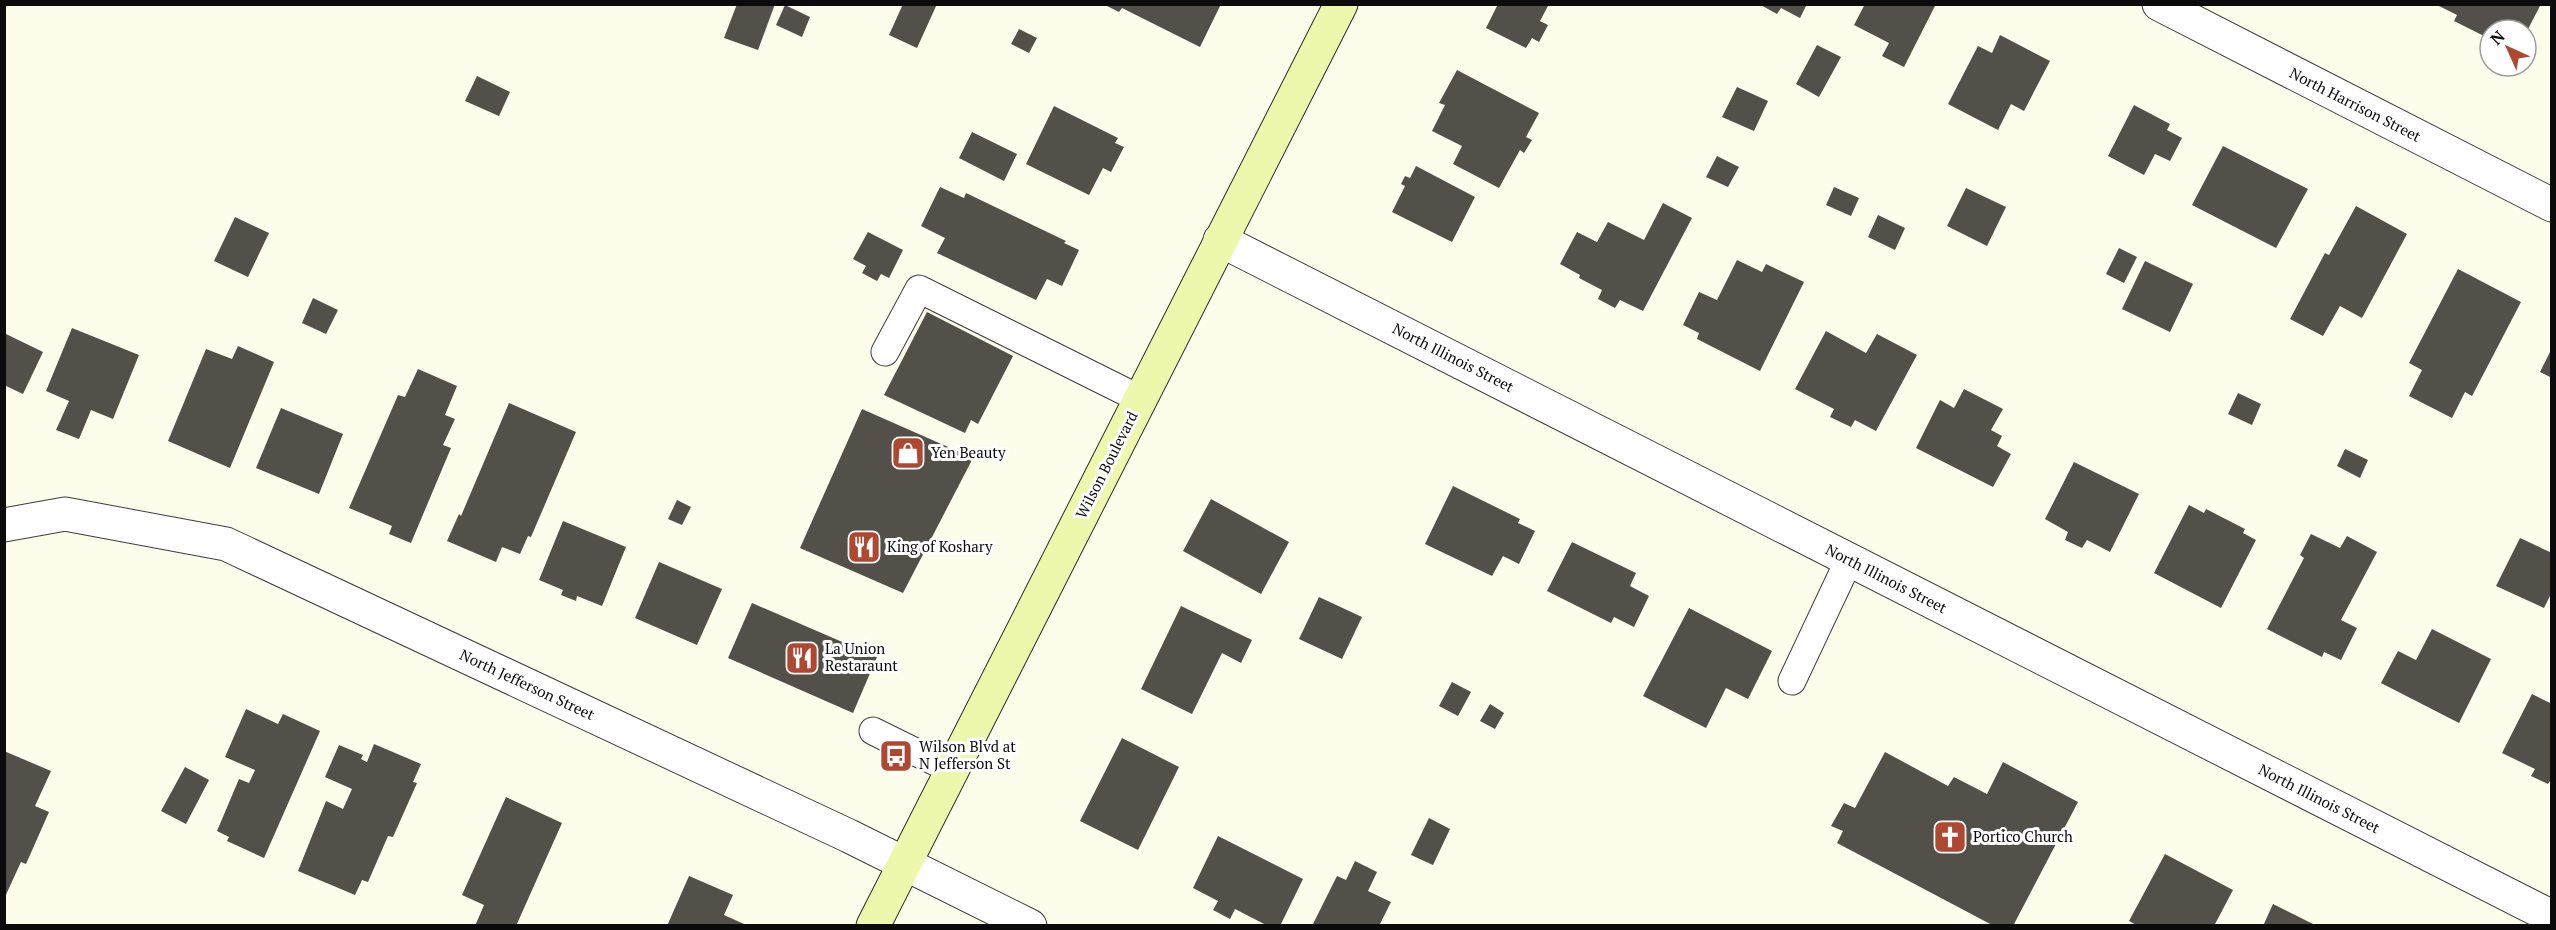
<svg xmlns="http://www.w3.org/2000/svg" width="2556" height="930" font-family="'PT Serif',serif">
<style>
.building{fill:#534f49}
.lines{fill:none;stroke-linecap:round;stroke-linejoin:round}
.service-casing{stroke:#3e3e3e;stroke-width:29}
.minor-casing{stroke:#3e3e3e;stroke-width:35}
.secondary-casing{stroke:#2d2d2d;stroke-width:35}
.service{stroke:#fff;stroke-width:27}
.minor{stroke:#fff;stroke-width:33}
.secondary{stroke:#eef8ac;stroke-width:33}
.labels{text-anchor:middle;stroke-width:6;stroke-linejoin:round;paint-order:stroke}
.street-label{font-size:15px;fill:#0b0b0b;stroke:#fff}
.poi-label{font-size:15px;fill:#0b0b0b;stroke:#fff;text-anchor:start}
</style>
<rect width="100%" height="100%" fill="#fdfdec"/>
<g class="building">
<path d="M 737,4 L 775,4 L 758,50 L 724,38 Z"/>
<path d="M 903,4 L 937,4 L 917,48 L 889,35 Z"/>
<path d="M 1103,4 L 1221,4 L 1200,47 L 1122,8 L 1119,12 Z"/>
<path d="M 1498,4 L 1549,4 L 1540,21 L 1548,25 L 1539,42 L 1532,38 L 1526,48 L 1486,28 Z"/>
<path d="M 1759,4 L 1807,4 L 1800,18 L 1781,8 L 1777,14 Z"/>
<path d="M 1865,4 L 1936,4 L 1904,67 L 1882,56 L 1889,43 L 1854,25 Z"/>
<path d="M 2435,4 L 2541,4 L 2526,33 L 2526,30 L 2490,30 L 2490,39 L 2454,21 L 2457,15 Z"/>
<path d="M 785,5 L 810,17 L 802,37 L 776,25 Z"/>
<path d="M 1019,29 L 1037,38 L 1029,53 L 1011,44 Z"/>
<path d="M 2000,35 L 2050,61 L 2024,111 L 2011,104 L 1998,130 L 1948,104 L 1978,46 L 1992,53 Z"/>
<path d="M 1817,45 L 1841,57 L 1819,97 L 1796,84 Z"/>
<path d="M 1457,70 L 1539,113 L 1526,137 L 1532,140 L 1524,153 L 1520,150 L 1499,188 L 1453,164 L 1462,146 L 1432,131 L 1445,105 L 1439,103 Z"/>
<path d="M 477,76 L 510,92 L 499,116 L 465,101 Z"/>
<path d="M 1737,87 L 1768,101 L 1754,131 L 1722,117 Z"/>
<path d="M 2134,105 L 2170,124 L 2167,130 L 2182,138 L 2170,161 L 2155,154 L 2144,175 L 2108,156 Z"/>
<path d="M 1054,106 L 1118,138 L 1115,143 L 1124,147 L 1111,172 L 1103,168 L 1089,195 L 1026,164 Z"/>
<path d="M 972,132 L 1017,154 L 1004,181 L 959,158 Z"/>
<path d="M 2223,146 L 2308,189 L 2276,248 L 2192,205 Z"/>
<path d="M 1717,156 L 1739,167 L 1728,187 L 1706,177 Z"/>
<path d="M 1416,166 L 1475,197 L 1452,242 L 1392,212 L 1405,186 L 1401,184 L 1405,176 L 1410,178 Z"/>
<path d="M 940,187 L 964,198 L 966,193 L 1066,241 L 1064,243 L 1079,250 L 1062,286 L 1047,279 L 1036,300 L 937,253 L 945,238 L 921,226 Z"/>
<path d="M 1834,187 L 1859,198 L 1851,216 L 1826,205 Z"/>
<path d="M 1966,188 L 2006,207 L 1987,246 L 1947,226 Z"/>
<path d="M 1663,203 L 1692,218 L 1643,311 L 1620,300 L 1615,308 L 1598,299 L 1602,290 L 1579,278 L 1580,275 L 1560,264 L 1577,232 L 1597,242 L 1608,222 L 1644,240 Z"/>
<path d="M 2356,206 L 2407,234 L 2362,318 L 2340,306 L 2323,336 L 2290,319 L 2325,253 L 2329,255 Z"/>
<path d="M 1878,215 L 1905,228 L 1895,250 L 1868,237 Z"/>
<path d="M 235,217 L 269,233 L 248,277 L 214,261 Z"/>
<path d="M 868,232 L 903,250 L 889,278 L 881,274 L 877,281 L 862,273 L 866,266 L 853,259 Z"/>
<path d="M 2119,248 L 2137,257 L 2124,283 L 2106,274 Z"/>
<path d="M 1737,260 L 1762,272 L 1766,264 L 1804,282 L 1760,371 L 1697,339 L 1699,333 L 1683,325 L 1699,292 L 1717,300 Z"/>
<path d="M 2145,261 L 2193,284 L 2170,332 L 2122,309 Z"/>
<path d="M 2458,269 L 2521,302 L 2472,396 L 2465,392 L 2452,418 L 2409,396 L 2422,370 L 2409,363 Z"/>
<path d="M 313,298 L 338,310 L 326,334 L 302,323 Z"/>
<path d="M 927,312 L 1013,356 L 978,424 L 971,420 L 965,433 L 884,395 Z"/>
<path d="M 72,328 L 139,355 L 113,419 L 91,410 L 79,439 L 56,430 L 69,401 L 46,391 Z"/>
<path d="M 1826,331 L 1866,353 L 1877,334 L 1917,355 L 1876,431 L 1855,420 L 1851,427 L 1830,417 L 1834,409 L 1795,389 Z"/>
<path d="M 4,333 L 43,352 L 23,394 L 4,385 Z"/>
<path d="M 238,346 L 274,362 L 230,468 L 168,441 L 206,349 L 232,359 Z"/>
<path d="M 2552,348 L 2552,378 L 2540,372 Z"/>
<path d="M 418,369 L 457,386 L 445,415 L 455,419 L 443,445 L 451,448 L 411,543 L 389,534 L 392,526 L 349,508 L 398,395 L 405,397 Z"/>
<path d="M 1964,389 L 2003,409 L 1991,430 L 2002,436 L 1997,446 L 2011,454 L 1993,487 L 1916,448 L 1940,400 L 1954,408 Z"/>
<path d="M 2238,393 L 2261,404 L 2252,425 L 2228,414 Z"/>
<path d="M 509,403 L 576,432 L 531,537 L 528,536 L 520,554 L 502,547 L 496,562 L 447,541 L 459,514 L 461,516 Z"/>
<path d="M 281,408 L 343,434 L 319,494 L 256,468 Z"/>
<path d="M 862,409 L 973,458 L 903,593 L 800,548 Z"/>
<path d="M 2345,449 L 2368,460 L 2360,478 L 2337,466 Z"/>
<path d="M 2074,462 L 2139,494 L 2110,552 L 2087,540 L 2082,548 L 2065,540 L 2068,532 L 2045,519 Z"/>
<path d="M 1453,486 L 1520,519 L 1518,523 L 1535,531 L 1519,564 L 1503,556 L 1492,576 L 1425,544 Z"/>
<path d="M 1211,499 L 1289,542 L 1261,594 L 1183,551 Z"/>
<path d="M 677,500 L 691,507 L 682,525 L 668,519 Z"/>
<path d="M 2189,505 L 2204,513 L 2206,509 L 2245,529 L 2243,533 L 2256,540 L 2221,608 L 2154,573 Z"/>
<path d="M 563,521 L 626,547 L 602,606 L 577,596 L 576,601 L 561,595 L 563,590 L 539,580 Z"/>
<path d="M 2311,534 L 2340,548 L 2347,536 L 2377,552 L 2341,620 L 2357,628 L 2341,660 L 2324,652 L 2322,657 L 2267,629 L 2304,558 L 2300,555 Z"/>
<path d="M 2520,538 L 2552,553 L 2552,592 L 2544,608 L 2496,586 Z"/>
<path d="M 1572,542 L 1636,573 L 1630,586 L 1649,596 L 1634,627 L 1614,617 L 1611,623 L 1547,591 Z"/>
<path d="M 659,562 L 722,589 L 697,645 L 635,618 Z"/>
<path d="M 1319,597 L 1362,617 L 1342,659 L 1299,639 Z"/>
<path d="M 752,603 L 877,657 L 853,713 L 728,658 Z"/>
<path d="M 1181,606 L 1252,640 L 1241,663 L 1222,653 L 1192,714 L 1141,689 Z"/>
<path d="M 1689,608 L 1772,651 L 1748,699 L 1726,688 L 1706,728 L 1643,696 Z"/>
<path d="M 2432,629 L 2491,659 L 2459,723 L 2381,683 L 2398,651 L 2416,660 Z"/>
<path d="M 1452,682 L 1471,692 L 1458,716 L 1439,706 Z"/>
<path d="M 2532,694 L 2552,704 L 2552,778 L 2548,784 L 2531,776 L 2535,769 L 2502,753 Z"/>
<path d="M 1490,704 L 1504,713 L 1495,729 L 1480,721 Z"/>
<path d="M 246,709 L 278,724 L 283,714 L 320,731 L 264,858 L 227,841 L 229,837 L 217,831 L 239,779 L 249,783 L 255,770 L 225,757 Z"/>
<path d="M 1122,738 L 1179,767 L 1138,850 L 1080,821 Z"/>
<path d="M 374,744 L 421,764 L 413,782 L 417,783 L 393,837 L 388,836 L 368,882 L 362,880 L 355,895 L 298,871 L 326,801 L 343,809 L 352,789 L 325,777 L 339,745 L 363,755 L 361,759 L 367,762 Z"/>
<path d="M 4,751 L 51,771 L 35,806 L 49,812 L 26,864 L 21,862 L 4,899 Z"/>
<path d="M 1885,752 L 1948,786 L 1954,777 L 1987,794 L 2003,762 L 2078,802 L 2013,926 L 1994,926 L 1837,843 L 1843,831 L 1831,826 L 1844,803 L 1855,808 Z"/>
<path d="M 185,767 L 209,780 L 186,824 L 161,811 Z"/>
<path d="M 506,797 L 562,823 L 516,926 L 475,926 L 484,905 L 462,895 Z"/>
<path d="M 1429,818 L 1450,829 L 1433,865 L 1411,855 Z"/>
<path d="M 1218,836 L 1303,879 L 1280,926 L 1268,926 L 1235,909 L 1230,919 L 1213,910 L 1218,901 L 1193,888 Z"/>
<path d="M 2165,854 L 2233,890 L 2214,926 L 2138,926 L 2129,921 Z"/>
<path d="M 1355,861 L 1377,872 L 1368,891 L 1391,902 L 1379,926 L 1312,926 L 1337,876 L 1346,880 Z"/>
<path d="M 689,876 L 733,895 L 724,915 L 744,924 L 744,926 L 667,926 Z"/>
<path d="M 2273,904 L 2317,926 L 2263,926 Z"/>
</g>
<g class="lines">
<defs>
<g id="service">
<path d="M 885,352 L 919,289 L 1140,399"/>
<path d="M 1792,681 L 1849,560"/>
<path d="M 873,731 L 952,770"/>
</g>
<g id="minor">
<path d="M 2159,4 L 2552,205"/>
<path d="M 1220,240 L 2552,917"/>
<path d="M 4,525 L 65,514 L 226,544 L 849,836 L 1030,926"/>
</g>
<path id="secondary" d="M 873,926 L 1341,4"/>
</defs>
<use href="#service" class="service-casing"/>
<use href="#minor" class="minor-casing"/>
<use href="#secondary" class="secondary-casing"/>
<use href="#service" class="service"/>
<use href="#minor" class="minor"/>
<use href="#secondary" class="secondary"/>
</g>
<defs>
<symbol id="shop-square" viewBox="-11 -11 22 22"><rect x="-9" y="-9" width="18" height="18" rx="4" fill="#af4830" stroke="#fff"/><path d="M-5-2.5h2.3a2.7 3.5 0 0 1 5.4 0H5L5.5 6h-11ZM-1.5-2.5h3a1.5 2.3 0 0 0-3 0Z" fill="#fff"/></symbol>
<symbol id="restaurant-square" viewBox="-11 -11 22 22"><rect x="-9" y="-9" width="18" height="18" rx="4" fill="#af4830" stroke="#fff"/><path d="M-5-6h1v4h1v-4h1v4h1v-4h1v5L-1.5 .5V6h-2V.5L-5-1ZM5-6V6H3V1.5H1.5Q1.5-4 5-6Z" fill="#fff"/></symbol>
<symbol id="bus-square" viewBox="-11 -11 22 22"><rect x="-9" y="-9" width="18" height="18" rx="4" fill="#af4830" stroke="#fff"/><path d="M-5-6H5V4H4V6H2V4H-2V6H-4V4H-5ZM-3.5-4V0h7V-4ZM-3.5 1.2v1.5H-2V1.2ZM2 1.2v1.5H3.5V1.2Z" fill="#fff"/></symbol>
<symbol id="church-square" viewBox="-11 -11 22 22"><rect x="-9" y="-9" width="18" height="18" rx="4" fill="#af4830" stroke="#fff"/><path d="M-1.2-6h2.4v3.5h3.3v2.4h-3.3V6h-2.4V-.1h-3.3v-2.4h3.3Z" fill="#fff"/></symbol>
</defs>
<g fill-rule="evenodd">
<use href="#shop-square" x="889" y="434" width="38" height="38"/>
<use href="#restaurant-square" x="845" y="528" width="38" height="38"/>
<use href="#restaurant-square" x="783" y="639" width="38" height="38"/>
<use href="#bus-square" x="877" y="737" width="38" height="38"/>
<use href="#church-square" x="1931" y="818" width="38" height="38"/>
</g>
<g class="labels">
<g class="street-label">
<text transform="translate(2355 105) rotate(27)" y="5">North Harrison Street</text>
<text transform="translate(1453 358) rotate(27)" y="5">North Illinois Street</text>
<text transform="translate(1107 465) rotate(-63)" y="5">Wilson Boulevard</text>
<text transform="translate(1886 579) rotate(27)" y="5">North Illinois Street</text>
<text transform="translate(527 685) rotate(25)" y="5">North Jefferson Street</text>
<text transform="translate(2319 799) rotate(27)" y="5">North Illinois Street</text>
</g>
<g class="poi-label">
<text x="931" y="458">Yen Beauty</text>
<text x="887" y="552">King of Koshary</text>
<text x="825" y="654">La Union<tspan x="825" dy="17">Restaraunt</tspan></text>
<text x="919" y="752">Wilson Blvd at<tspan x="919" dy="17">N Jefferson St</tspan></text>
<text x="1973" y="842">Portico Church</text>
</g>
</g>
<rect width="2556" height="930" fill="none" stroke="#0b0b0b" stroke-width="12"/>
<g transform="translate(2508 48) rotate(315)"><circle r="28" fill="#ffffff" stroke="#9d9d9d" stroke-width="1.5"/>
<path d="M0-4.5L10 22L0 15L-10 22Z" fill="#af4830"/>
<text y="-9" font-size="16" font-weight="bold" text-anchor="middle" fill="#0b0b0b">N</text>
</g>
</svg>
